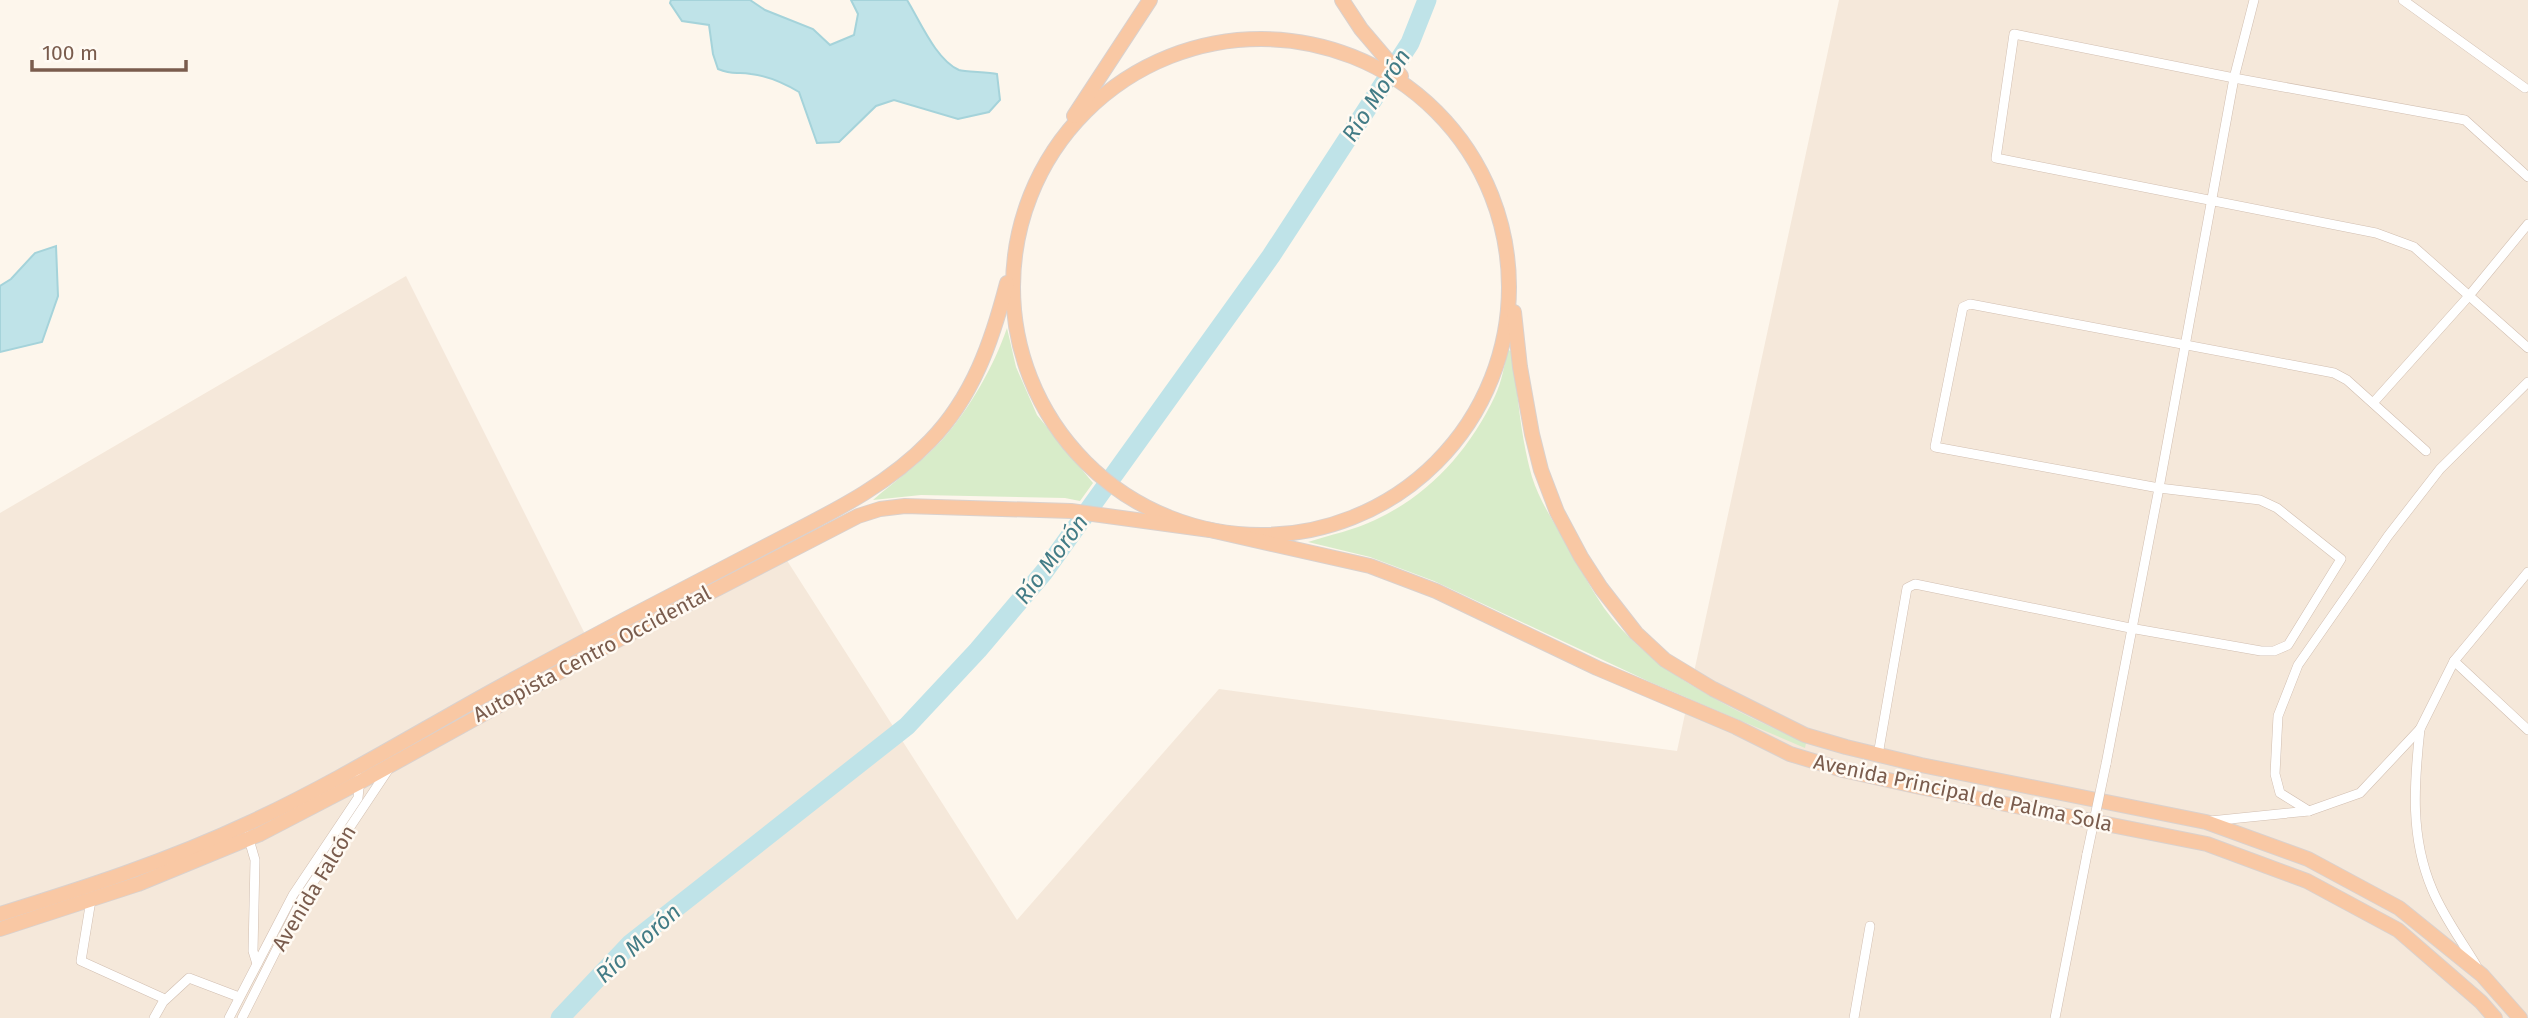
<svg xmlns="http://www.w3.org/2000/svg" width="2528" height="1018" font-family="'Fira Sans',sans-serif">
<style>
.residential{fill:#f5e8da}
.green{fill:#d8ecc9}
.water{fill:#bfe3e8;stroke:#a5d3da;stroke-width:2}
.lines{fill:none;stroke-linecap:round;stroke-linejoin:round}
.river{stroke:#bfe3e8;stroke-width:19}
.minor-casing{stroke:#d1beb0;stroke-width:10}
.trunk-casing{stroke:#dad1cd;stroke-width:16}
.minor{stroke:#fff;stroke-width:9}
.trunk{stroke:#f9c8a4;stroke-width:14}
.minor-bridge-casing{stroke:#d1beb0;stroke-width:10;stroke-linecap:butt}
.minor-bridge{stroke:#fff;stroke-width:9}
.labels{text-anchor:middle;stroke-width:5;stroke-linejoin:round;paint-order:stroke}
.street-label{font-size:21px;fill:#7a5c4d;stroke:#fffaf3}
.water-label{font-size:23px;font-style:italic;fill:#437c86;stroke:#fffaf3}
</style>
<rect width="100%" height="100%" fill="#fdf6ec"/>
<path class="residential" d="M 1839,0 L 2528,0 L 2528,1018 L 0,1018 L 0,513 L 406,276 L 590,644 L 779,548 L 1017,920 L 1219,689 L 1677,751 Z"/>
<g class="green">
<path d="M 1007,328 L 1016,367 L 1037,415 L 1093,483 L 1080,501 L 1065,498 L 921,495 L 873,500 C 895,481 922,462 942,440 C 970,408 993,368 1007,328 Z"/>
<path d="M 1508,350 L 1512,351 C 1518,394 1520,435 1532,477 C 1540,502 1556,526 1569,548 C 1580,568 1591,589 1604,608 C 1651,673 1735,711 1806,743 L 1805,748 L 1650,682 L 1434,581 L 1370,557 L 1308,542 C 1330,535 1354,530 1375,520 C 1429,495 1469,451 1495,396 C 1502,382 1504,365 1508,350 Z"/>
</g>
<g class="water">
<path d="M 671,0 L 750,0 L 765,10 L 813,29 L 830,45 L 854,35 L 858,14 L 851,0 L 907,0 C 920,21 936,60 959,70 C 964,72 988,72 997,74 L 1000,100 L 989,112 L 958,119 L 894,100 L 876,106 L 839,142 L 817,143 L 799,92 C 784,83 769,76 751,74 C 737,71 735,76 718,69 L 713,54 L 709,25 L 682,21 L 670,3 Z"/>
<path d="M 56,246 L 58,296 L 42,342 L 0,352 L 0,286 L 11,279 L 35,253 Z"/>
</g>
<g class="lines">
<path class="river" d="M 560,1018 L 630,944 L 907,726 L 978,650 L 1044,572 L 1271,256 L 1410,43 L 1427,0"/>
<defs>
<g id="minor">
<path d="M 2403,0 L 2525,88"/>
<path d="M 2528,177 L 2465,120 L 2234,78 L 2014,34 L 1996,158 L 2376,233 L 2414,247 L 2528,348"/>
<path d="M 2373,403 L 2468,297 L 2528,224"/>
<path d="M 2454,661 L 2528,730"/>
<path d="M 2420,729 C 2414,784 2410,837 2432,889 C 2443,916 2461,940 2476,965"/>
<path d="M 1878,755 L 1907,588 L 1915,584 L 2130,628 L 2261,651 L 2274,651 L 2288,645 L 2341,559 L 2277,508 L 2260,500 L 2159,488 L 1935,447 L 1963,307 L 1970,304 L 2334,373 L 2347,380 L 2426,451"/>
<path d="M 2106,764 L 2159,488 L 2234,78 L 2254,0"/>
<path d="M 2309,811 L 2280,793 L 2275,774 L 2278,716 L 2298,665 L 2388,536 L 2440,469 L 2528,382"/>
<path d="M 2210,821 L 2309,811 L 2360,793 L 2420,729 L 2454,661 L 2528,572"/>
<path d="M 248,836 L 255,860 L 253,951 L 257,964"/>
<path d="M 91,900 L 81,961 L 165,999"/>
<path d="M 154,1018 L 163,1002 L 189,978 L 239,997"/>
<path d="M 229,1018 L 293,895 L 358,798 L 360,778"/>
<path d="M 242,1018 L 302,899 L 388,770"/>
<path d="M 1854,1018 L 1870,926"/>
<path d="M 2055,1018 L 2087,854"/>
</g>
<g id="trunk">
<path d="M 1342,0 L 1361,29 L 1401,76"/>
<circle cx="1261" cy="287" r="248"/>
<path d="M 1074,116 L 1150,0"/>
<path d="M 1514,312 L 1520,367 L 1532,434 L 1541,470 L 1557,512 L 1581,557 L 1601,588 L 1636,633 L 1665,660 L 1713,689 L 1805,735 L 1846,747 L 1921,765 L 2206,822 L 2308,859 L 2399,908 L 2482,975 L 2520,1018"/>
<path d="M 0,914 C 84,888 168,861 249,823 C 331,785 408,738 487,694 C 534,668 581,643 628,618 C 677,593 726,567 776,541 C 830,513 887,486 930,441 C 973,397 992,341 1007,283"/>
<path d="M 0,929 L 138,884 L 260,834 L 360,782 L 610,644 L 858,516 L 880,509 L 905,506 L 1071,511 L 1210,530 L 1370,566 L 1436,591 L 1597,668 L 1736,727 L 1790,754 L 1843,770 L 1920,787 L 2207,844 L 2307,881 L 2398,930 L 2481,1002 L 2495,1018"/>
</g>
</defs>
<use href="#minor" class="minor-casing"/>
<use href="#trunk" class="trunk-casing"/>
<use href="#minor" class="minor"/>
<use href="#trunk" class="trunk"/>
<defs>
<path id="minor-bridge" d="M 2087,854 L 2106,764"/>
</defs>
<use href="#minor-bridge" class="minor-bridge-casing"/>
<use href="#minor-bridge" class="minor-bridge"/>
</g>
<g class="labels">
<g class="street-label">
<text transform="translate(592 654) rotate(-28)" y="7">Autopista Centro Occidental</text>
<text transform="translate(1963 793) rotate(12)" y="7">Avenida Principal de Palma Sola</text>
<text transform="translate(314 888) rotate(-59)" y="7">Avenida Falcón</text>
</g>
<g class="water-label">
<text transform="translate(1376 95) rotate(-57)" y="8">Río Morón</text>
<text transform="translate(1051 559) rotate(-53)" y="8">Río Morón</text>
<text transform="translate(638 943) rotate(-42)" y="8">Río Morón</text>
</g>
</g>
<path d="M32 60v10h154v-10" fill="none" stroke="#7a5c4d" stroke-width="3.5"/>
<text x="42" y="60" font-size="21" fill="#7a5c4d" stroke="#fffaf3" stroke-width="5" paint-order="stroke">100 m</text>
</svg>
